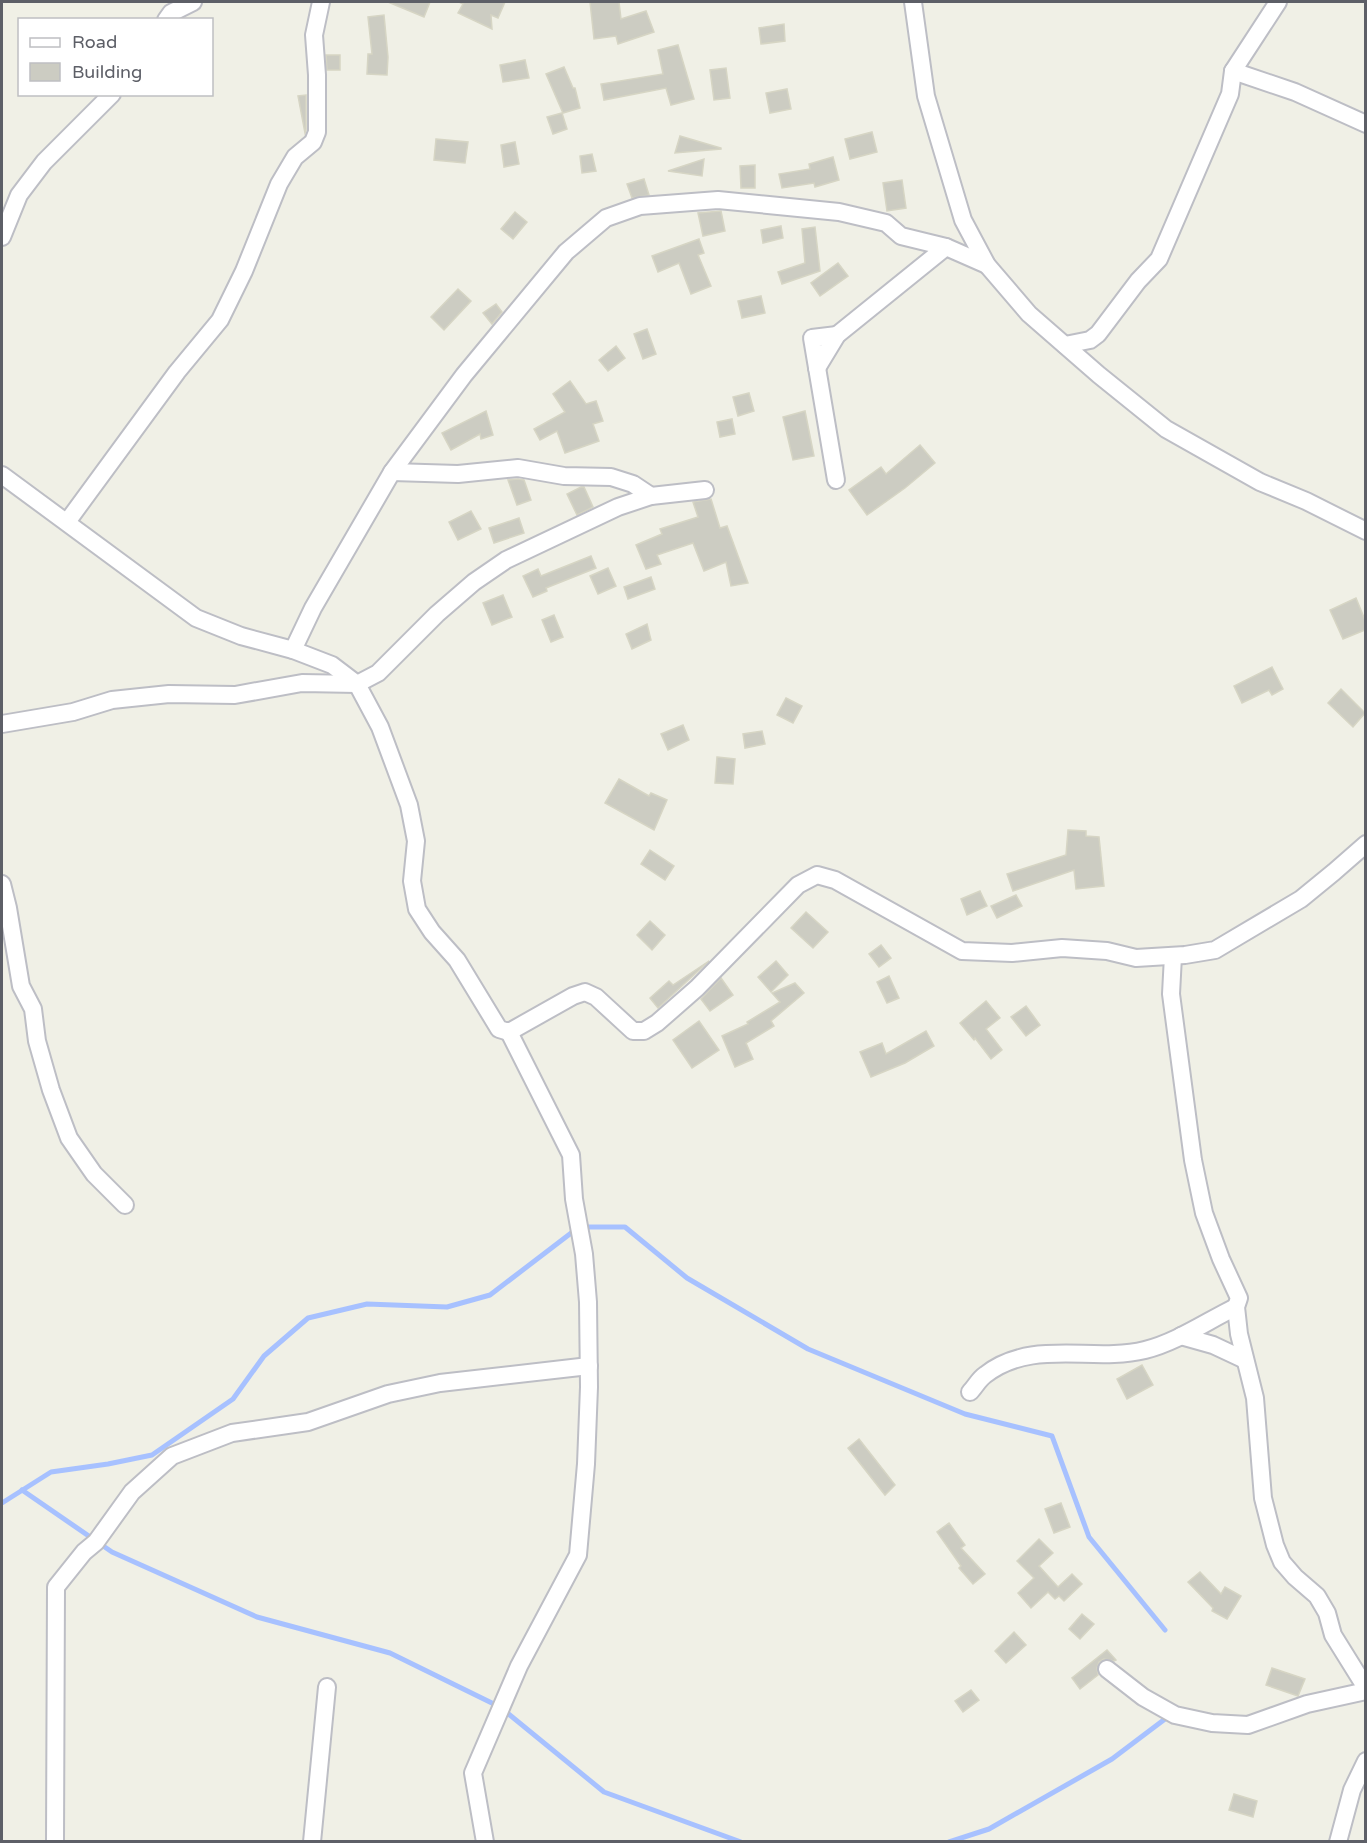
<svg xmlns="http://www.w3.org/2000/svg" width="1367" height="1843" font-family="'Varela Round',sans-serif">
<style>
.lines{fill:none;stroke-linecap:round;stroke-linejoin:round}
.stream{stroke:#a7c1ff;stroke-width:5}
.building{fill:#ccccc2;stroke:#d6d5c4;stroke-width:1.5}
.minor-casing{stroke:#bdbec5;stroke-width:20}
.minor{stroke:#fff;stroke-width:16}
</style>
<rect width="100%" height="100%" fill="#f0f0e6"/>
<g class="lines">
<g class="stream">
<path d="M 22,1490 L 112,1552 L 257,1617 L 390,1653 L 500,1707 L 604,1792 L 741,1842"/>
<path d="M 2,1503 L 51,1472 L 108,1464 L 152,1455 L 233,1399 L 264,1356 L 308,1318 L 367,1304 L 447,1307 L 490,1295 L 579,1227 L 625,1227 L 687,1278 L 808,1349 L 965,1414 L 1052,1436 L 1089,1537 L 1165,1630"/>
<path d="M 949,1842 L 989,1829 L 1112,1759 L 1169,1716"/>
</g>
</g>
<g class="building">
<path d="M 388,2 L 430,2 L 424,17 Z"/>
<path d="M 459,2 L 505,2 L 498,18 L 491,15 L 492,29 L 458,13 L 463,4 Z"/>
<path d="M 590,2 L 619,2 L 621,19 L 646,11 L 654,32 L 618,44 L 616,36 L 594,39 Z"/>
<path d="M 384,15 L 388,57 L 387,75 L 367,74 L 368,54 L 372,54 L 368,17 Z"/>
<path d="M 784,24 L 785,41 L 761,44 L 759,28 Z"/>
<path d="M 678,45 L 694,99 L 671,105 L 666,88 L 604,100 L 601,84 L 663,74 L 658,50 Z"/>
<path d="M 326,55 L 340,55 L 340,70 L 327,70 Z"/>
<path d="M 525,60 L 529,78 L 503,82 L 500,65 Z"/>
<path d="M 564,67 L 573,88 L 575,88 L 580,108 L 563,113 L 546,74 Z"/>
<path d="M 726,68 L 730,98 L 714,100 L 710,70 Z"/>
<path d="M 787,89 L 791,109 L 770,113 L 766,93 Z"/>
<path d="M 306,95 L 306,130 L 305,133 L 298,96 Z"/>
<path d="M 562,113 L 567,129 L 553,134 L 547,117 Z"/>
<path d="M 872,132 L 877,152 L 850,159 L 845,139 Z"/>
<path d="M 680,136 L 721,148 L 721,149 L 675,153 Z"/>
<path d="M 436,139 L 468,142 L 465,163 L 434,160 Z"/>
<path d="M 515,142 L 519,164 L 504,167 L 501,145 Z"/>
<path d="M 592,154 L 596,171 L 582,173 L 580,156 Z"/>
<path d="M 833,157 L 839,180 L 815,187 L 814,183 L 782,188 L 779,174 L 810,169 L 809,164 Z"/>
<path d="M 704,159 L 702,176 L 668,171 Z"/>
<path d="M 755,165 L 755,188 L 741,188 L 740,166 Z"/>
<path d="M 644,179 L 649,195 L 632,198 L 627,184 Z"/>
<path d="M 902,180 L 906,208 L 887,211 L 883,183 Z"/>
<path d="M 721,211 L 725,231 L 703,236 L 698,213 Z"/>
<path d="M 515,212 L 527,222 L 513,239 L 501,229 Z"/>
<path d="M 781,226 L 783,238 L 763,243 L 761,230 Z"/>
<path d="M 815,227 L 820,271 L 782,284 L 778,272 L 805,263 L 802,229 Z"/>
<path d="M 699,239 L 704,253 L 698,255 L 711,286 L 691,294 L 679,263 L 658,272 L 652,256 Z"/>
<path d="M 838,263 L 848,276 L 820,296 L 811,283 Z"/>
<path d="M 458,289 L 471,301 L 444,330 L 431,317 Z"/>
<path d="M 761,296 L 765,313 L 742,318 L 738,301 Z"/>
<path d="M 496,304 L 502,312 L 492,324 L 483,313 Z"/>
<path d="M 647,329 L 656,354 L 643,359 L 634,334 Z"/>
<path d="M 616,346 L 625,358 L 608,371 L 599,360 Z"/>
<path d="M 570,381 L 586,404 L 596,401 L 603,421 L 593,424 L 599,441 L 565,453 L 557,431 L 540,440 L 534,429 L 565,412 L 553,394 Z"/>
<path d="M 749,393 L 754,411 L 738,416 L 733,397 Z"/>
<path d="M 486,411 L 493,435 L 481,439 L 480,434 L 451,450 L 442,433 Z"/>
<path d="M 805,411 L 814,456 L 793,460 L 783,417 Z"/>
<path d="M 732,419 L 735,434 L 720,437 L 717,422 Z"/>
<path d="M 920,445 L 935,463 L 905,488 L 867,515 L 849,490 L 881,467 L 886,474 Z"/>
<path d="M 518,479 L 524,480 L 531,500 L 517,505 L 508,480 Z"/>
<path d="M 581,487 L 584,487 L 593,507 L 577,515 L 567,494 Z"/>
<path d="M 711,499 L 720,528 L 727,526 L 748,583 L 731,586 L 726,562 L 704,571 L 693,543 L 657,555 L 661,564 L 646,569 L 636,545 L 662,534 L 660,529 L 698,517 L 693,502 Z"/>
<path d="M 471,511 L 481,529 L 458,540 L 449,522 Z"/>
<path d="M 519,518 L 524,533 L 494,543 L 489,528 Z"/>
<path d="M 591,556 L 596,568 L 546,588 L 547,591 L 533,597 L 523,576 L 538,569 L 541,576 Z"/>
<path d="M 608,568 L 616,586 L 598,594 L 590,576 Z"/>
<path d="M 651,577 L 655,589 L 628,599 L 624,587 Z"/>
<path d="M 503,595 L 512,617 L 492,625 L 483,603 Z"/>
<path d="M 1356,598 L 1365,620 L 1365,630 L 1343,639 L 1330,610 Z"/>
<path d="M 554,615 L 563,637 L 551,642 L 542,620 Z"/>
<path d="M 647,624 L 651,640 L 632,649 L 626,634 Z"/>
<path d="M 1272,667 L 1283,689 L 1272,695 L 1269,690 L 1242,703 L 1234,686 Z"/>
<path d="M 1341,689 L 1365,713 L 1353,727 L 1328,703 Z"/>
<path d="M 786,698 L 802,706 L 793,723 L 777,715 Z"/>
<path d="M 683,725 L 689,740 L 668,750 L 661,734 Z"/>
<path d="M 762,731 L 765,744 L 745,748 L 743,734 Z"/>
<path d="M 717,757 L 735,759 L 733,784 L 715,783 Z"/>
<path d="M 619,779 L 649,796 L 651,793 L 667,800 L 654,830 L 605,803 Z"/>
<path d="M 1068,830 L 1086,831 L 1086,836 L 1099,837 L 1104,886 L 1076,889 L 1074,870 L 1013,891 L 1007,874 L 1066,855 Z"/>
<path d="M 650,850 L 674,866 L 665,880 L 641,864 Z"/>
<path d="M 980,891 L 987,906 L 967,915 L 961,899 Z"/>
<path d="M 1016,895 L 1022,906 L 997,918 L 991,906 Z"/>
<path d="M 806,912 L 828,932 L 813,948 L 791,928 Z"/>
<path d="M 650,921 L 665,935 L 652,950 L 637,935 Z"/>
<path d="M 881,945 L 891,958 L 879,967 L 869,954 Z"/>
<path d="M 709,961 L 658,1008 L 650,998 L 669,981 L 673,985 Z"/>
<path d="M 776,961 L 788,975 L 771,992 L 758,977 Z"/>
<path d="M 889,976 L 899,998 L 887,1003 L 877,982 Z"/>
<path d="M 721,978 L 733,995 L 710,1011 L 701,999 Z"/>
<path d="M 795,983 L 804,993 L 771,1021 L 774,1026 L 746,1043 L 753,1059 L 735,1067 L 722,1036 L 748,1024 L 747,1022 L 780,1002 L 772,993 Z"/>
<path d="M 986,1001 L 1000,1018 L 986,1029 L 1002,1050 L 991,1059 L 975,1038 L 974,1040 L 960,1023 Z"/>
<path d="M 1026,1006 L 1040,1025 L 1026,1036 L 1011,1017 Z"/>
<path d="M 699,1021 L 719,1050 L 692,1068 L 673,1040 Z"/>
<path d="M 926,1031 L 934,1046 L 905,1063 L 871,1077 L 860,1052 L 882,1043 L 886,1054 Z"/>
<path d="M 1142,1365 L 1153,1385 L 1127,1399 L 1117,1379 Z"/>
<path d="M 859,1439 L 895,1485 L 885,1495 L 848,1448 Z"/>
<path d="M 1061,1503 L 1070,1527 L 1054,1533 L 1045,1509 Z"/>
<path d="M 949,1523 L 965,1545 L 961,1548 L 985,1574 L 973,1584 L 959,1568 L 961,1566 L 937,1532 Z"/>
<path d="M 1039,1539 L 1053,1553 L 1039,1566 L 1058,1587 L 1072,1574 L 1082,1584 L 1064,1601 L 1059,1596 L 1055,1599 L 1048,1592 L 1031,1608 L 1018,1593 L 1034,1578 L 1017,1561 Z"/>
<path d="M 1200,1572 L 1221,1594 L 1225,1587 L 1241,1596 L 1227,1619 L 1212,1611 L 1213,1608 L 1188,1582 Z"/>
<path d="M 1082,1614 L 1094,1624 L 1080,1639 L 1069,1629 Z"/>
<path d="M 1014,1632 L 1026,1645 L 1006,1663 L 995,1651 Z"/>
<path d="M 1107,1650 L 1116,1660 L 1114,1661 L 1104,1659 L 1099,1662 L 1097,1668 L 1098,1675 L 1080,1689 L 1072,1678 Z"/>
<path d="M 1272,1668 L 1305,1679 L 1298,1696 L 1266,1685 Z"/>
<path d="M 971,1690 L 979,1700 L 963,1712 L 955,1701 Z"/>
<path d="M 1234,1794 L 1257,1801 L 1253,1817 L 1229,1810 Z"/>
</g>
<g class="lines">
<defs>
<g id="minor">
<path d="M 913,2 L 926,96 L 963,220 L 987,265 L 1029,314 L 1099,375 L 1166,429 L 1260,482 L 1306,501 L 1366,531"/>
<path d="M 166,20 L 171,13 L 193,2"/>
<path d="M 1233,71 L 1295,92 L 1366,124"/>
<path d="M 2,237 L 19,195 L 44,162 L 112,94"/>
<path d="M 1065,345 L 1090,340 L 1098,334 L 1138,281 L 1159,259 L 1230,94 L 1233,71 L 1278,2"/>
<path d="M 817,368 L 837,335 L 946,247"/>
<path d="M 392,472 L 458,474 L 518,468 L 564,476 L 611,477 L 633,484 L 651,496"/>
<path d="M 2,475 L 196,618 L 241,636 L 293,650 L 332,665 L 357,684 L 380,727 L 409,805 L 416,841 L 412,881 L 417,909 L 432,932 L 457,960 L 499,1029 L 509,1032 L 573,996 L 585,992 L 596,997 L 633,1031 L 644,1031 L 657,1023 L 697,988 L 798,885 L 817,875 L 835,880 L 962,951 L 1012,953 L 1062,948 L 1107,951 L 1136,958 L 1185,955 L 1215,950 L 1301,899 L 1334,872 L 1366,844"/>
<path d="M 836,480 L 812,338 L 837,335"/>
<path d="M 67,522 L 177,372 L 220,320 L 244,271 L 279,184 L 295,157 L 313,142 L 317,132 L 317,75 L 314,35 L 321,2"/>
<path d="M 293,650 L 313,608 L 392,472 L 464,375 L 566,252 L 606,218 L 640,206 L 718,200 L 839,212 L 886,223 L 901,236 L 946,247 L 987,265"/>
<path d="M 2,724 L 73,712 L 112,700 L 169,694 L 235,695 L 302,683 L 357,684 L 378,673 L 437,614 L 474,582 L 506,560 L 618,507 L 651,496 L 705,490"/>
<path d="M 2,884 L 8,908 L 21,986 L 33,1009 L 37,1041 L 51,1090 L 69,1138 L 94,1174 L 125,1205"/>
<path d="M 1173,956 L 1171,994 L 1193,1160 L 1204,1213 L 1221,1259 L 1239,1298 L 1236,1307 L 1239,1334 L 1255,1398 L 1263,1498 L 1275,1545 L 1282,1562 L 1295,1577 L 1317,1596 L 1327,1613 L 1333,1635 L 1366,1688"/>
<path d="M 1181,1336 L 1213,1345 L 1245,1360"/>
<path d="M 970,1392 C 975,1387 979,1379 985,1375 C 1032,1338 1092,1363 1145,1350 C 1177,1342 1207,1321 1236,1307"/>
<path d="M 1107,1669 L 1143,1697 L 1175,1715 L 1212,1723 L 1248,1725 L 1307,1704 L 1366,1691"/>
<path d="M 55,1842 L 56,1587 L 84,1552 L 96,1542 L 132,1492 L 172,1456 L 232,1433 L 308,1422 L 388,1394 L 440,1383 L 589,1366"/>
<path d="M 312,1842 L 327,1687"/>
<path d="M 485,1842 L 473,1773 L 519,1666 L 578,1555 L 586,1464 L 589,1387 L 588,1302 L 584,1254 L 574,1199 L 571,1155 L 509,1032"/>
<path d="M 1338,1842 L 1352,1790 L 1366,1761"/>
</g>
</defs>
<use href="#minor" class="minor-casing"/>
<use href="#minor" class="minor"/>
</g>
<rect width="1367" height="1843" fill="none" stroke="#5d5f67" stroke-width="6"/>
<rect x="18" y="18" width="195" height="78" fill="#ffffff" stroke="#bebfc2" stroke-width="1.5"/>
<rect x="30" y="38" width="30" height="9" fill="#ffffff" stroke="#bebfc2" stroke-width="1.5"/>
<text x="72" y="48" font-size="18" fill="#5d5f67">Road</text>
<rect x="30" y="63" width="30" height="18" fill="#ccccc2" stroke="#bebfc2" stroke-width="1.5"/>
<text x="72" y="78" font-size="18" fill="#5d5f67">Building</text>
</svg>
